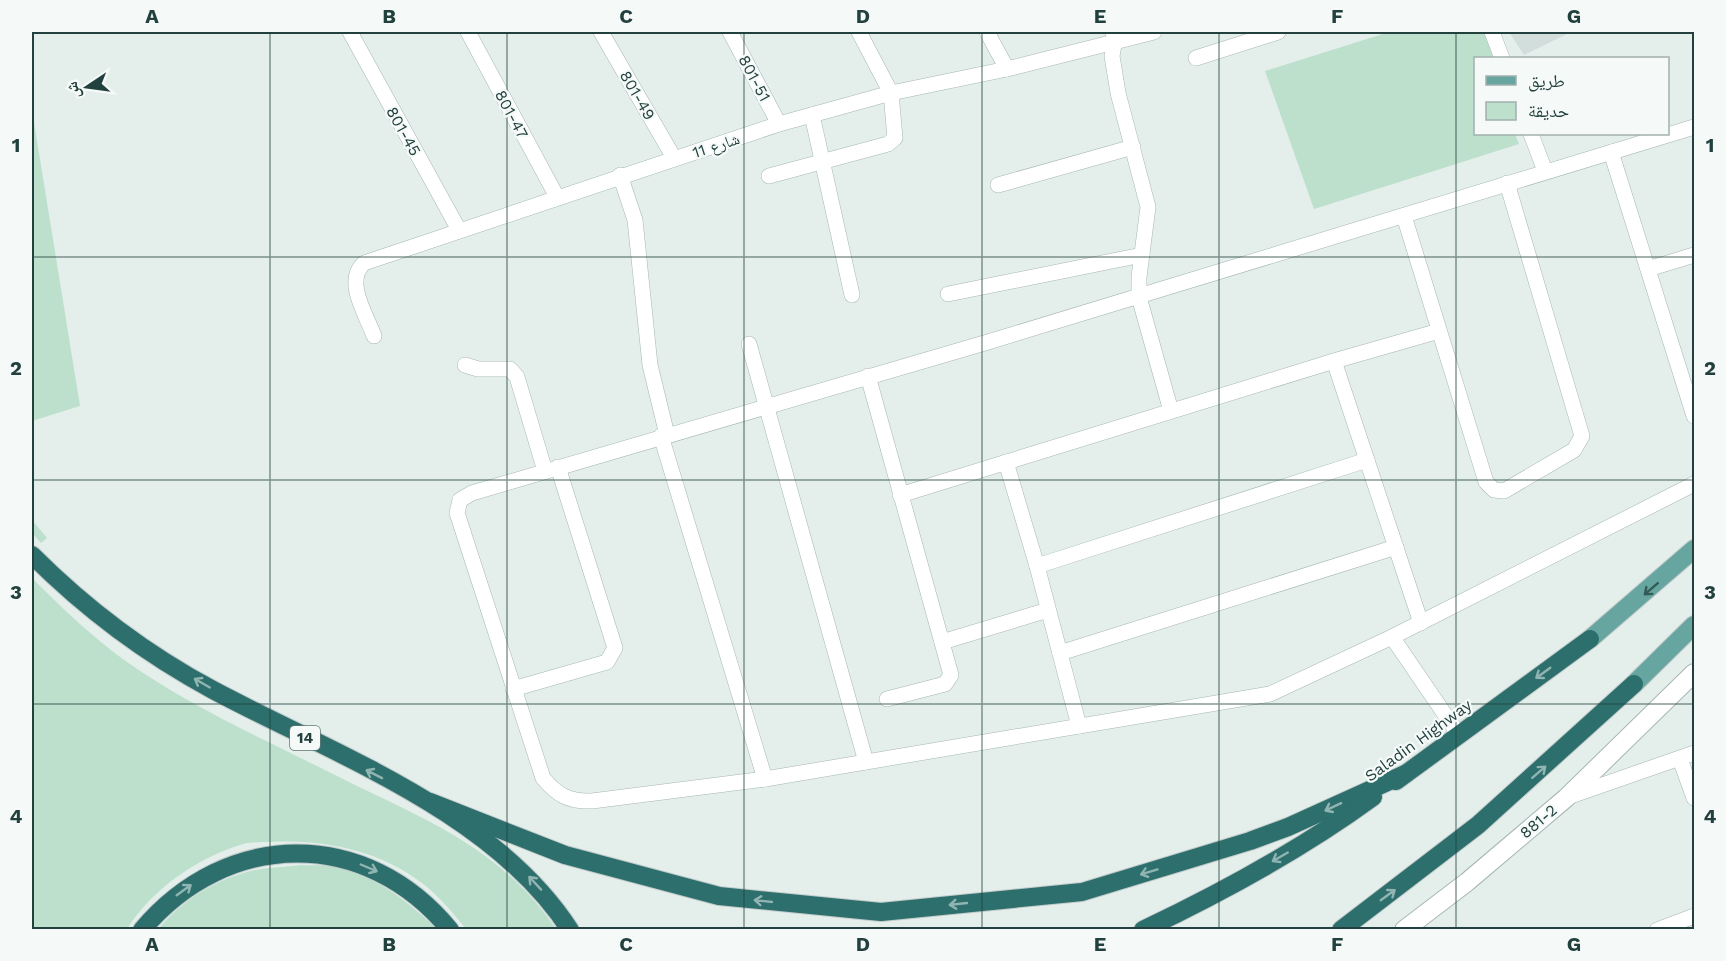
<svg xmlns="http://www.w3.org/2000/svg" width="1726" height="961" font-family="'Work Sans','Noto Naskh Arabic',sans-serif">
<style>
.built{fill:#d2dedb}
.green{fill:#bce0cc}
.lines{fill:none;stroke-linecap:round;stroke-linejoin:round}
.minor-casing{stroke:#a6b7b4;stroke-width:16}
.tertiary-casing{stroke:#a6b7b4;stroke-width:20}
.primary-casing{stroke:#c1cac9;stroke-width:20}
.motorway-casing{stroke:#c1cac9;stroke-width:20}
.minor{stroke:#fff;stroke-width:15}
.tertiary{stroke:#fff;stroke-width:18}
.primary{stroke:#67a6a0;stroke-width:18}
.motorway{stroke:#2c6f6c;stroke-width:18}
.oneway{stroke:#335a56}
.oneway2{stroke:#90b4b2}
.grid{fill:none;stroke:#22413e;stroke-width:1.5;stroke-opacity:0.55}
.labels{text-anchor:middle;stroke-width:4.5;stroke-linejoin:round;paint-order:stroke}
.shield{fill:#f5faf9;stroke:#617876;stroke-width:1.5}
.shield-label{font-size:15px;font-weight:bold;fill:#22413e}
.street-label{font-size:16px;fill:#22413e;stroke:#f5faf9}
.neatline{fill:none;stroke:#22413e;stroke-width:2}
.grid-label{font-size:20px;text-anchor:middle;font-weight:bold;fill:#22413e}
</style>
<rect width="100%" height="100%" fill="#e4eeeb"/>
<path class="built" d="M 1509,32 L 1571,32 L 1524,55 Z"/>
<g class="green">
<path d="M 1389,32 L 1486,32 L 1493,58 L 1476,58 L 1476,134 L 1515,134 L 1519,144 L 1314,209 L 1265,71 Z"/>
<path d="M 32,110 L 80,406 L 32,421 Z"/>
<path d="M 32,520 L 47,538 L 41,543 L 32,533 Z"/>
<path d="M 32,578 C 62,608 92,637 127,662 C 191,707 269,742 339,777 C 425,820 499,846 556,929 L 466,929 C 453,913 439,896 422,883 C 379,850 322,839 270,842 C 261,842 251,842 243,844 C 197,858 152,889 127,929 L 32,929 Z"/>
<path d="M 301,865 C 313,866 327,864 339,867 C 377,876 410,904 437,929 L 158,930 C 180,901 220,877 255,870 C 270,867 286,867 301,865 Z"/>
</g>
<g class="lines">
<defs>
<g id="minor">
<path d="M 350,32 L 459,230"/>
<path d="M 468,32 L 557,197"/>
<path d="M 601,32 L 674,158"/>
<path d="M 730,32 L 779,124"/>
<path d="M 987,32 L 1007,69"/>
<path d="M 1113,32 L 1115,39 L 1112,56 L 1118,93 L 1148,207 L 1139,277 L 1139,297 L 1171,411"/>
<path d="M 1492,32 L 1502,58"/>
<path d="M 1196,58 L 1278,32"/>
<path d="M 812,115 L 852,295"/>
<path d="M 1694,127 L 988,342 L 472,493 L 460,500 L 457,513 L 543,778 C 557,795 569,802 592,801 L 765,779 L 1270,694 L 1392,637 L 1694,484"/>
<path d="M 1531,134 L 1545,171"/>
<path d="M 1611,152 L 1694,416"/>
<path d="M 620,175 L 635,220 L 650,365 L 667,435"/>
<path d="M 769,176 L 888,144 L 895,138 L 891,93 L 859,32"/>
<path d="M 998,185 L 1133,147"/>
<path d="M 1404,216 L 1486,482 L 1494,490 L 1504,491 L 1574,450 L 1582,436 L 1507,183"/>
<path d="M 1648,269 L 1694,255"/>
<path d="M 948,294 L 1142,255"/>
<path d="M 374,336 C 366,314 344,281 364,263 L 779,124 L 891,93 L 1007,69 L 1154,32"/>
<path d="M 749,344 L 866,762"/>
<path d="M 1334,361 L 1421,623"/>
<path d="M 465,365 L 478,369 L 510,369 L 517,377 L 545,471"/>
<path d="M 868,376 L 951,675 L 945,684 L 887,699"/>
<path d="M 661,436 L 765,779"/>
<path d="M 1006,462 L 1037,566 L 1079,726"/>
<path d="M 900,495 L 1334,361 L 1439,331"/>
<path d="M 1037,566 L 1367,460"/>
<path d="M 1392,637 L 1459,735"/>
<path d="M 942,642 L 1048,610"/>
<path d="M 1060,653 L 1396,547"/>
<path d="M 513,689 L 607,662 L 615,648 L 558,467"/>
<path d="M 1680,759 L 1694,798"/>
<path d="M 1568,797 L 1694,753"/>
<path d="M 1657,930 L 1694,916"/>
</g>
<path id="tertiary" d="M 1404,930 L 1467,882 L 1566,798 L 1694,673"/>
<g id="primary">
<path d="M 1590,639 L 1694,549"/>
<path d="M 1634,684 L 1694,625"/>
</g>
<g id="motorway">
<path d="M 32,555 C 85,608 146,654 213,690 C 333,754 494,812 570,930"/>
<path d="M 1396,781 L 1590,639"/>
<path d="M 430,802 L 565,855 L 719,896 L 881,912 L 1082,892 L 1250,841 L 1288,827 L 1405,774"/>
<path d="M 142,930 C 227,829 366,827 450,930"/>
<path d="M 1143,930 C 1223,892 1302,849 1373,797"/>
<path d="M 1341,930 L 1478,825 L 1634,684"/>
</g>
</defs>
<use href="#minor" class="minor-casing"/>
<use href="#tertiary" class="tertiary-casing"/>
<use href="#primary" class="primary-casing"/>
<use href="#motorway" class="motorway-casing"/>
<use href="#minor" class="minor"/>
<use href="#tertiary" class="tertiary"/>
<use href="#primary" class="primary"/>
<use href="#motorway" class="motorway"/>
</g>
<defs><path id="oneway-shaft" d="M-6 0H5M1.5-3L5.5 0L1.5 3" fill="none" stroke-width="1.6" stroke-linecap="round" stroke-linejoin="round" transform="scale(1.5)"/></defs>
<use class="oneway" href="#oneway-shaft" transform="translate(1651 589) rotate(139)"/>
<g class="oneway2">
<use href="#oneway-shaft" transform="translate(1543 673) rotate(144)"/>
<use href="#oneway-shaft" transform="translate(202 683) rotate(-150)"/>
<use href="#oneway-shaft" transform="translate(1539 772) rotate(-41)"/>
<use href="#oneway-shaft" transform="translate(374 774) rotate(-153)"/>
<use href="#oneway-shaft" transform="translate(1333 807) rotate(155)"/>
<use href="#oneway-shaft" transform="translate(1280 857) rotate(150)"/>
<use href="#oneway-shaft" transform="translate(369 868) rotate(23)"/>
<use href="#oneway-shaft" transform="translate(1149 872) rotate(163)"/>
<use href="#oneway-shaft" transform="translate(535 883) rotate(-133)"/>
<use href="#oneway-shaft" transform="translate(184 890) rotate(-36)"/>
<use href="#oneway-shaft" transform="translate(1388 895) rotate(-36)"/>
<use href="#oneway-shaft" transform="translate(763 901) rotate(-174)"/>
<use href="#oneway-shaft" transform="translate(958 904) rotate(174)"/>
</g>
<path class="grid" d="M 270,32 L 270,930M 507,32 L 507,930M 744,32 L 744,930M 982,32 L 982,930M 1219,32 L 1219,930M 1456,32 L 1456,930M 32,257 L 1694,257M 32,480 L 1694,480M 32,704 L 1694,704"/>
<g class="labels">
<rect class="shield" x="290" y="726" width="30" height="24" rx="4.5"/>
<g class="shield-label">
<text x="305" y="743">14</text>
</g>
<g class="street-label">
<text transform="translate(755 78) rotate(62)" y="6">801-51</text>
<text transform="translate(638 95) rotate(60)" y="6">801-49</text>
<text transform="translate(512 114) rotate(62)" y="6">801-47</text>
<text transform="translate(404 131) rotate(61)" y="6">801-45</text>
<text transform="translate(716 145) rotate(-18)" y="6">شارع 11</text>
<text transform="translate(1418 740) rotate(-36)" y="6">Saladin Highway</text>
<text transform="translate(1538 821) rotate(-40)" y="6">881-2</text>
</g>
</g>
<rect width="1726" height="961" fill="none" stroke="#f5faf9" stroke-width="66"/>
<rect x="1474" y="57" width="195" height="78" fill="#f5faf9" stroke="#a1b0ae" stroke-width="1.5"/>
<rect x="1486" y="76" width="30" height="9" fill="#67a6a0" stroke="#a1b0ae" stroke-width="1.5"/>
<text x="1528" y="87" font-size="18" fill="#22413e">طريق</text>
<rect x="1486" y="102" width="30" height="18" fill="#bce0cc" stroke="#a1b0ae" stroke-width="1.5"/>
<text x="1528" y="117" font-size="18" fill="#22413e">حديقة</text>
<g transform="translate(87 87) rotate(257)" stroke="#f5faf9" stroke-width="4.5" paint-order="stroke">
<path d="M0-4.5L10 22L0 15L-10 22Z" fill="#22413e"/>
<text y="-9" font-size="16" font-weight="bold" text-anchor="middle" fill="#22413e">ش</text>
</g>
<rect x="33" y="33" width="1660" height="895" class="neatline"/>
<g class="grid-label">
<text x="152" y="23">A</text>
<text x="389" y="23">B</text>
<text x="626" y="23">C</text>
<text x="863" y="23">D</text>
<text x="1100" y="23">E</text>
<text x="1337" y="23">F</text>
<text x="1574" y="23">G</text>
<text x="16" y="152">1</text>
<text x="1710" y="152">1</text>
<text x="16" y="375">2</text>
<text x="1710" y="375">2</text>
<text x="16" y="599">3</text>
<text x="1710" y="599">3</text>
<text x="16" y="823">4</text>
<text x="1710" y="823">4</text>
<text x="152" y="951">A</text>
<text x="389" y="951">B</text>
<text x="626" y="951">C</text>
<text x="863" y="951">D</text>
<text x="1100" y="951">E</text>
<text x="1337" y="951">F</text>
<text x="1574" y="951">G</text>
</g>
</svg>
